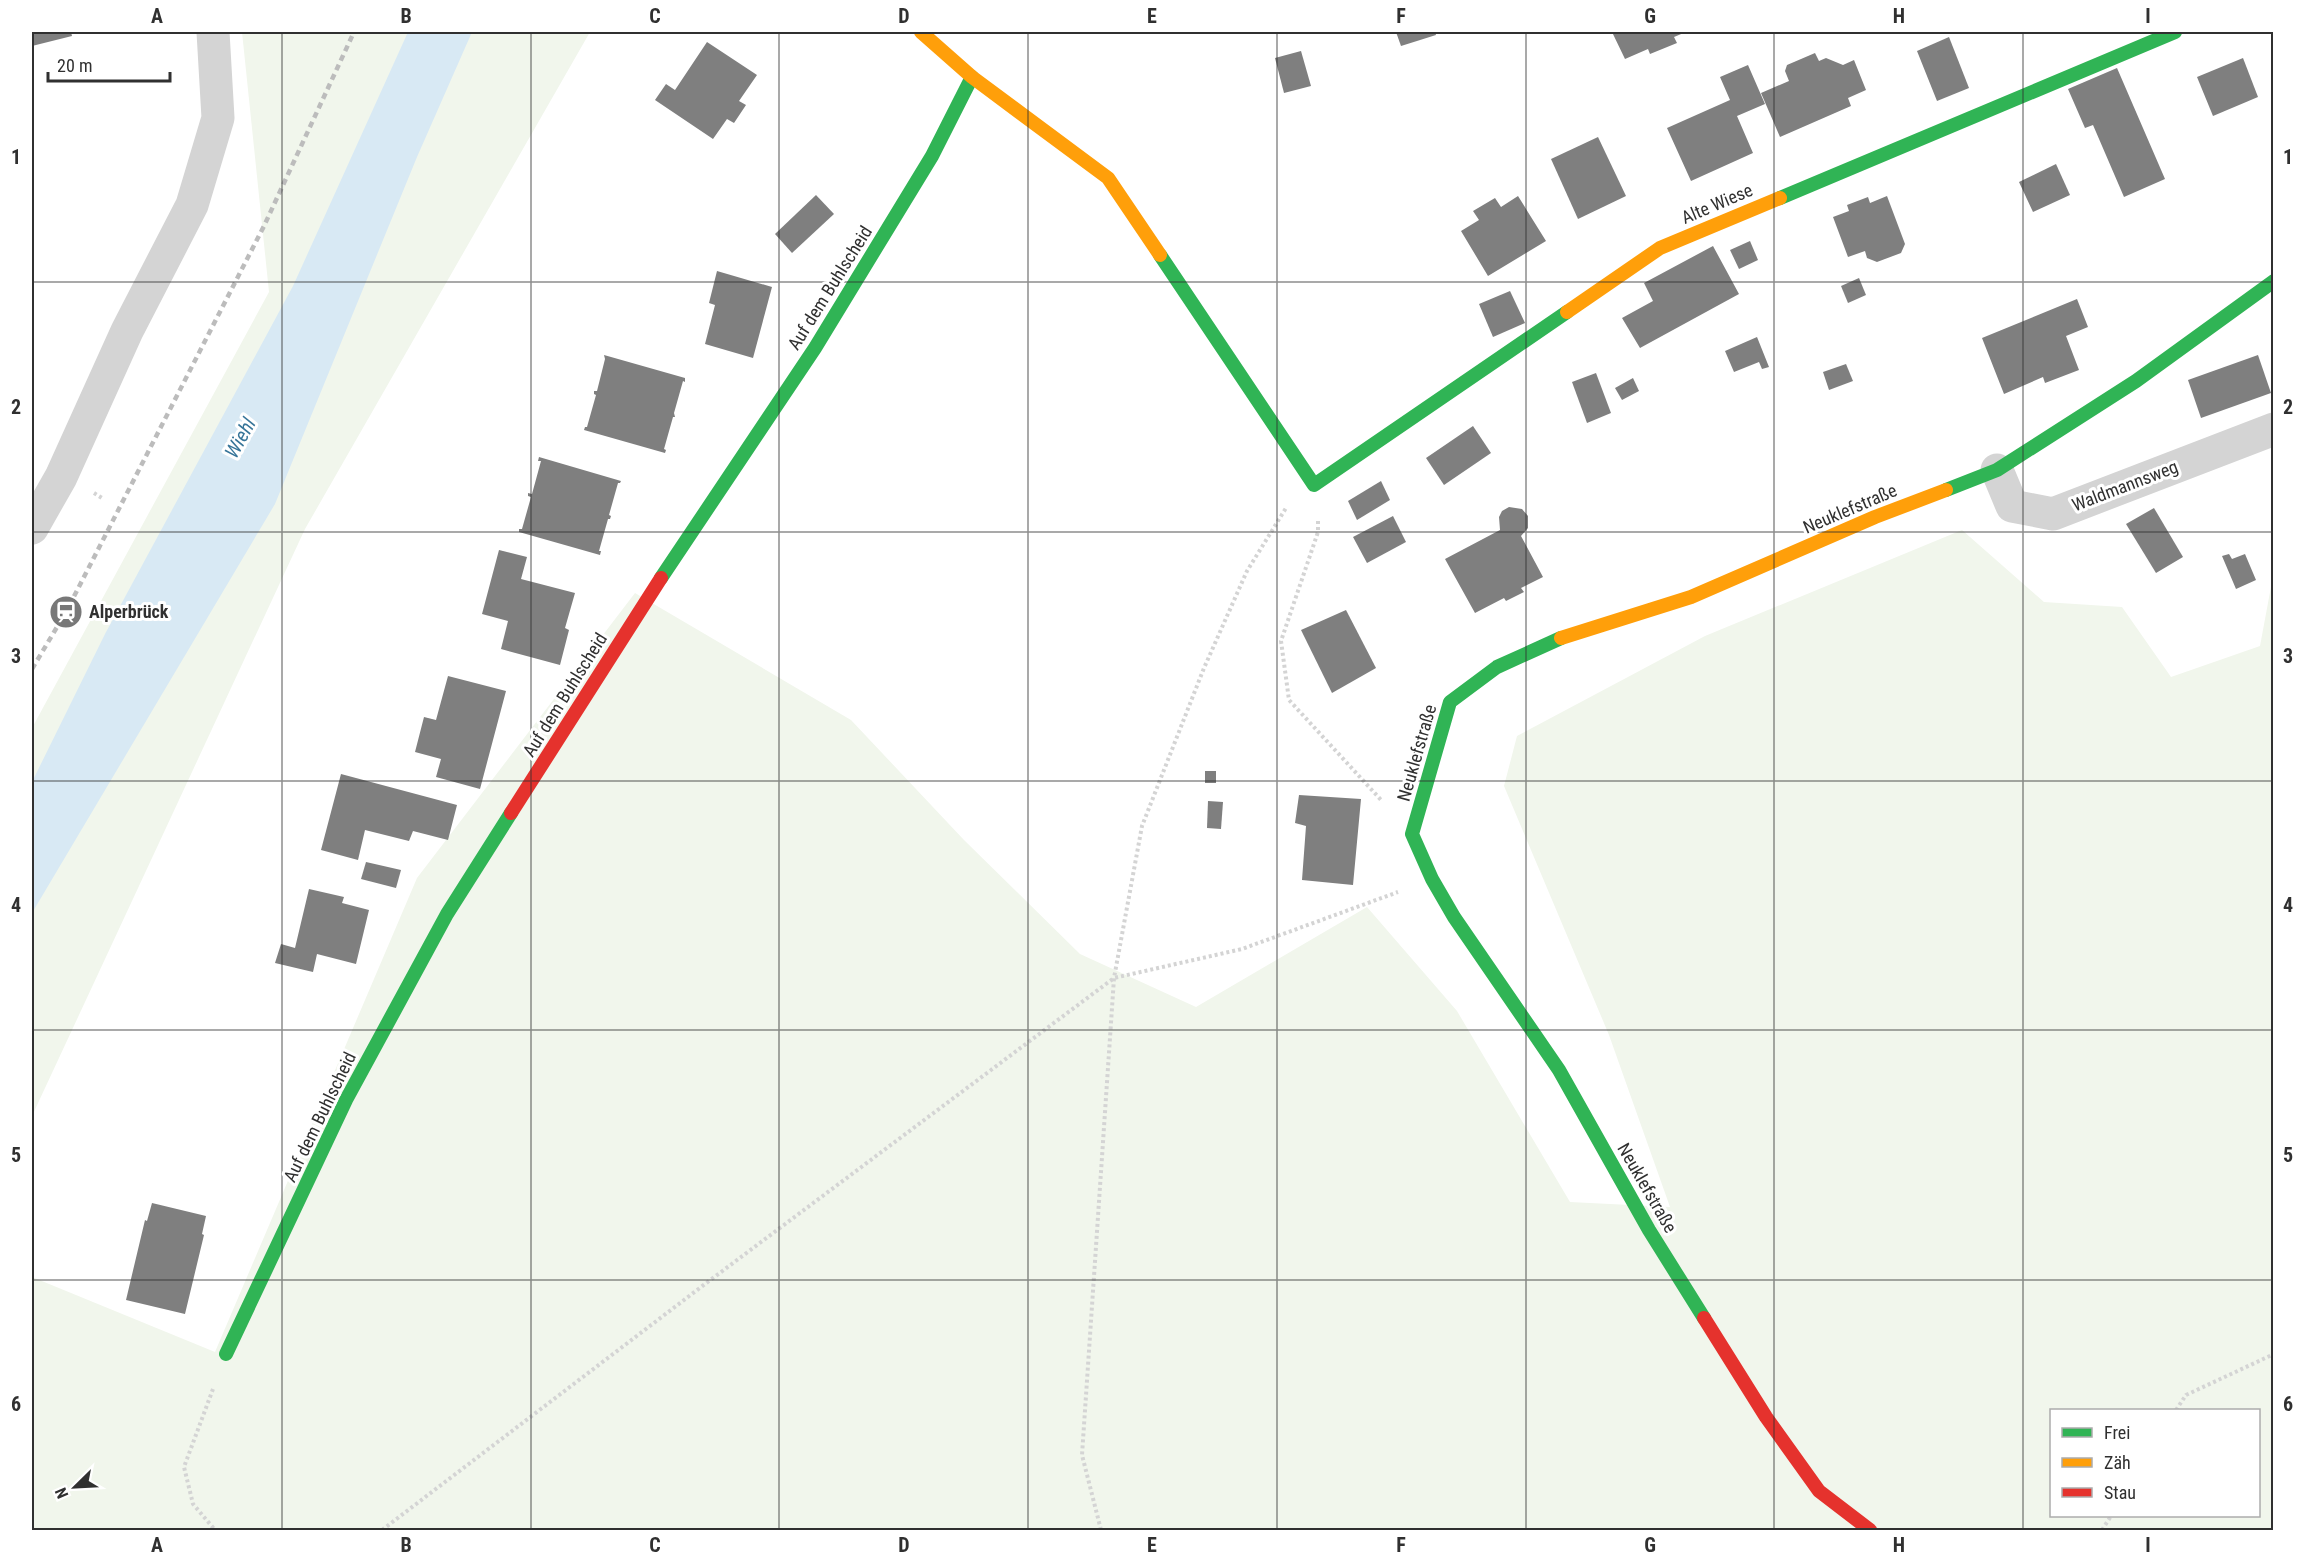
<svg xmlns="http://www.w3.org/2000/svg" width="2305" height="1562" font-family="'Roboto Condensed',sans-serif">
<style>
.green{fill:#f1f6ec;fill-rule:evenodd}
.water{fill:#d8e9f4}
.building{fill:#7f7f7f}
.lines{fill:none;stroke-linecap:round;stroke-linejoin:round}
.path{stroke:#d4d4d4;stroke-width:4;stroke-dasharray:3 3;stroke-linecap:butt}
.street{stroke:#d4d4d4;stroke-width:33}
.fast{stroke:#30b455;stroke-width:14}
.slow{stroke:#ff9f0a;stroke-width:14}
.jam{stroke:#e5322d;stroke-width:14}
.rail{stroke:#bcbcbc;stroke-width:4.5;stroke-dasharray:6 4.5;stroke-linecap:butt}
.grid{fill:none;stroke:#303030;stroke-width:1.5;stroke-opacity:0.55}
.labels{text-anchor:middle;stroke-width:6;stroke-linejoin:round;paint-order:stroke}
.street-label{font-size:18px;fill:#303030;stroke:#fff}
.poi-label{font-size:18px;font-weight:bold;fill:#303030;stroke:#fff;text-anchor:start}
.water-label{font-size:20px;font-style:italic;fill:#377599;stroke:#fff}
.neatline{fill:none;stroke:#303030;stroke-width:2}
.grid-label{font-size:20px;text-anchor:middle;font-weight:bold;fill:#303030}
</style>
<rect width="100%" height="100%" fill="#fff"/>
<g class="green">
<path d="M 242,32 L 590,32 L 305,529 L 32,1116 L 32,728 L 269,292 Z"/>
<path d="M 1962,530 L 2044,602 L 2122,607 L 2171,677 L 2260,646 L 2273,576 L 2273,1530 L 32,1530 L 32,1277 L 215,1352 L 417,878 L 635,593 L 851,720 L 964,840 L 1080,954 L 1196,1007 L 1367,907 L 1457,1011 L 1570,1202 L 1670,1207 L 1609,1035 L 1504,786 L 1517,736 L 1705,636 ZM 2052,1410 L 2258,1410 L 2258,1516 L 2052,1516 Z"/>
</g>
<path class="water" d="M 408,32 L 472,32 L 417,157 L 275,504 L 32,913 L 32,782 L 105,634 L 293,286 Z"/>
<g class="building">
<path d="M 32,32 L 71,32 L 72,36 L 32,46 Z"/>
<path d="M 1396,32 L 1435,32 L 1436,35 L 1401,46 Z"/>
<path d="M 1612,32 L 1686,32 L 1674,37 L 1677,43 L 1650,54 L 1648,49 L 1625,59 Z"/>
<path d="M 1949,37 L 1969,88 L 1937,101 L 1917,51 Z"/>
<path d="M 707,42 L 757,75 L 739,101 L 746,105 L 734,123 L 727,119 L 713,139 L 655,100 L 666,84 L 675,90 Z"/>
<path d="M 1301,51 L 1311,86 L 1284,93 L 1275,58 Z"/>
<path d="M 1815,53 L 1819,61 L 1826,58 L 1843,65 L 1854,60 L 1866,90 L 1848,98 L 1851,106 L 1780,137 L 1761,93 L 1789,81 L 1785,71 L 1787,65 Z"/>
<path d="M 2243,58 L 2258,97 L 2213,116 L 2197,77 Z"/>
<path d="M 1748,65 L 1765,104 L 1737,116 L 1753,153 L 1691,181 L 1667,128 L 1730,100 L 1720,77 Z"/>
<path d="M 2117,68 L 2165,179 L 2124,197 L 2093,125 L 2085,128 L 2068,89 Z"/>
<path d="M 1598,137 L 1626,196 L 1578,219 L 1551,159 Z"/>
<path d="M 2056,164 L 2070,195 L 2033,212 L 2019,182 Z"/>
<path d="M 816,195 L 834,214 L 792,253 L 775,234 Z"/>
<path d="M 1518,196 L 1546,241 L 1488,276 L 1461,231 L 1479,220 L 1473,211 L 1495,198 L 1501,207 Z"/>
<path d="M 1887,196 L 1905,244 L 1901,253 L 1877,262 L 1867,258 L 1865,251 L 1848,257 L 1833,217 L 1849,211 L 1847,205 L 1868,197 L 1870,203 Z"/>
<path d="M 1750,241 L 1758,260 L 1739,269 L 1730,250 Z"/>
<path d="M 1713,246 L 1739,294 L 1640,348 L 1622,318 L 1653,301 L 1644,283 Z"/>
<path d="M 717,271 L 772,287 L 753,358 L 705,344 L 715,305 L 709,303 Z"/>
<path d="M 1859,278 L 1866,295 L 1848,303 L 1841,286 Z"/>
<path d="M 1510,291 L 1525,323 L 1493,337 L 1479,304 Z"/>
<path d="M 2077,299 L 2088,327 L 2066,336 L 2079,370 L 2045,383 L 2043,377 L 2004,394 L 1982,338 Z"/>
<path d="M 1757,337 L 1769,367 L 1762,369 L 1759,362 L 1734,372 L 1725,351 Z"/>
<path d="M 604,355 L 685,378 L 685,382 L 683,381 L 674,413 L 675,417 L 673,417 L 664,449 L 666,450 L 665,453 L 584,430 L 585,427 L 587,427 L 596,395 L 594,394 L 594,391 L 597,391 L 605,359 Z"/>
<path d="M 2258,355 L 2271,393 L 2201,418 L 2188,380 Z"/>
<path d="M 1846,364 L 1853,381 L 1829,390 L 1823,372 Z"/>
<path d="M 1596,373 L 1611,413 L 1587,423 L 1572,382 Z"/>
<path d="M 1633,378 L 1639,391 L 1622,400 L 1615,388 Z"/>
<path d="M 1473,426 L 1491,453 L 1444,485 L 1426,458 Z"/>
<path d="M 539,457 L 621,481 L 620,483 L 618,483 L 609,515 L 611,516 L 610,519 L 608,519 L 599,551 L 601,551 L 600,555 L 519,532 L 519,529 L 522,529 L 531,497 L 528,496 L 528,493 L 532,494 L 541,461 L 538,461 Z"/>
<path d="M 1381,481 L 1390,500 L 1357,520 L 1348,501 Z"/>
<path d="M 1509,507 L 1522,509 L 1528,516 L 1528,528 L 1521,536 L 1543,577 L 1521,588 L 1524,592 L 1506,601 L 1504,598 L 1475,613 L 1445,559 L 1500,530 L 1499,517 L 1502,511 Z"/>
<path d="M 2154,508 L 2183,557 L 2156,573 L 2126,524 Z"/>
<path d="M 1393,516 L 1406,542 L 1367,563 L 1353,537 Z"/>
<path d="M 499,550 L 527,557 L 521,579 L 575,593 L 565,628 L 569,630 L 560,665 L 501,649 L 508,621 L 482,614 Z"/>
<path d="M 2229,554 L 2232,559 L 2245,554 L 2256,580 L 2236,589 L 2222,556 Z"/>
<path d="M 1346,610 L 1376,668 L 1332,693 L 1301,630 Z"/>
<path d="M 448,676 L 506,691 L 480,789 L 436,777 L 441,759 L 415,752 L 424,717 L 436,720 Z"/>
<rect x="1205" y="771" width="11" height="12"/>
<path d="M 341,774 L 457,805 L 448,840 L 413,831 L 409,841 L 365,830 L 358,860 L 321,850 Z"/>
<path d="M 1299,795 L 1361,799 L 1353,885 L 1302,880 L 1306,826 L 1295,823 Z"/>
<path d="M 1208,801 L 1223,802 L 1221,829 L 1207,828 Z"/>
<path d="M 366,862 L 401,870 L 396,888 L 361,879 Z"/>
<path d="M 309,889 L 344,897 L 342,903 L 369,910 L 356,964 L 317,954 L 313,972 L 275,963 L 281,944 L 295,948 Z"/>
<path d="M 152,1203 L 206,1216 L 202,1234 L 204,1235 L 185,1314 L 126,1300 L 145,1220 L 147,1221 Z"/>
</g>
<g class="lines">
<g class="path">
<path d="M 94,493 L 102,498"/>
<path d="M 1318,521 L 1318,532 L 1281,641 L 1289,700 L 1382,801"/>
<path d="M 213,1389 L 184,1467 L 193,1504 L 215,1530"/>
<path d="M 2176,1410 L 2186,1395 L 2274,1354"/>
<path d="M 382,1530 L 705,1284 L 1114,978 L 1242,949 L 1398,892"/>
<path d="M 1101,1530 L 1082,1455 L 1114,978 L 1142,826 L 1204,668 L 1247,571 L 1286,508"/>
<path d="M 2102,1530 L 2111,1516"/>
</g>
<g class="street">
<path d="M 1997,470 L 2012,506 L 2053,514 L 2274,429"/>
<path d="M 32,528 L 61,477 L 127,331 L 192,205 L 218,118 L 213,32"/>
</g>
<g class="fast">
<path d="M 1780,198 L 2175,32"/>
<path d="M 1160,255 L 1314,485 L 1567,312"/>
<path d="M 1946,490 L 1997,470 L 2136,381 L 2274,281"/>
<path d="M 661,578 L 815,348 L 932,156 L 972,77"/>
<path d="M 1561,638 L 1497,667 L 1450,702 L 1412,834 L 1432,879 L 1454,917 L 1559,1070 L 1649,1230 L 1704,1318"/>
<path d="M 226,1354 L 346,1100 L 447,914 L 511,813"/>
</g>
<g class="slow">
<path d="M 921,32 L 972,77 L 1108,178 L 1160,255"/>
<path d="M 1567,312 L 1660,248 L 1780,198"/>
<path d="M 1561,638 L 1691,597 L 1875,517 L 1946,490"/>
</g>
<g class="jam">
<path d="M 511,813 L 661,578"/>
<path d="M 1704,1318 L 1766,1417 L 1819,1491 L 1870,1530"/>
</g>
<path class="rail" d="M 32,669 L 66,612 L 264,226 L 354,32"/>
</g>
<path class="grid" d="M 282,32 L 282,1530M 531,32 L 531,1530M 779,32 L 779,1530M 1028,32 L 1028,1530M 1277,32 L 1277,1530M 1526,32 L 1526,1530M 1774,32 L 1774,1530M 2023,32 L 2023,1530M 32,282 L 2274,282M 32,532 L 2274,532M 32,781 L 2274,781M 32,1030 L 2274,1030M 32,1280 L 2274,1280"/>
<defs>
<symbol id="station-disc" viewBox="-11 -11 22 22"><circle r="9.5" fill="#787878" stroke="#fff"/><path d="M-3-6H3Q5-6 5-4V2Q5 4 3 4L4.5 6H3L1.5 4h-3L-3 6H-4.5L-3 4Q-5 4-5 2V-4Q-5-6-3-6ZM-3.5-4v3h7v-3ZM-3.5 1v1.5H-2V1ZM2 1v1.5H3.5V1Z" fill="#fff"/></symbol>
</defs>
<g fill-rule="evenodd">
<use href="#station-disc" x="47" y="593" width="38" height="38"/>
</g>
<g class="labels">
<g class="street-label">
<text transform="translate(1717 204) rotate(-23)" y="6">Alte Wiese</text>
<text transform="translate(830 288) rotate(-58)" y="6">Auf dem Buhlscheid</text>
<text transform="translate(2125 486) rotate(-21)" y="6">Waldmannsweg</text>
<text transform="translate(1850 509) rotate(-23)" y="6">Neuklefstraße</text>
<text transform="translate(565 695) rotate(-58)" y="6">Auf dem Buhlscheid</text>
<text transform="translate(1417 753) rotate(-74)" y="6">Neuklefstraße</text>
<text transform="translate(320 1117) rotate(-64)" y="6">Auf dem Buhlscheid</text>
<text transform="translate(1647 1188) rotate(60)" y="6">Neuklefstraße</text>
</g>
<g class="poi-label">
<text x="89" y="618">Alperbrück</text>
</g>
<g class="water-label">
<text transform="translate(240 438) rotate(-61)" y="7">Wiehl</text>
</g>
</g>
<rect width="2305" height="1562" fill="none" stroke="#ffffff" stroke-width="66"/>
<rect x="2050" y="1409" width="210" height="108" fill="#ffffff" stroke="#acacac" stroke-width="1.5"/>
<rect x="2062" y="1428" width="30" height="9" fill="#30b455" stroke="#acacac" stroke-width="1.5"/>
<text x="2104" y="1439" font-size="18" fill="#303030">Frei</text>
<rect x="2062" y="1458" width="30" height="9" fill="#ff9f0a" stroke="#acacac" stroke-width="1.5"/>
<text x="2104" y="1469" font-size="18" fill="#303030">Zäh</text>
<rect x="2062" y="1488" width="30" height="9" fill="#e5322d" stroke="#acacac" stroke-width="1.5"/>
<text x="2104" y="1499" font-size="18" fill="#303030">Stau</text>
<g transform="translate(75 1487) rotate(246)" stroke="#ffffff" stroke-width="4.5" paint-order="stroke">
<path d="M0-4.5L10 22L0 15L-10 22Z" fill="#303030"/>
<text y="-9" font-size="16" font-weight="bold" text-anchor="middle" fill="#303030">N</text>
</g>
<path d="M48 72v9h122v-9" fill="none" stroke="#303030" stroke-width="3"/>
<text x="57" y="72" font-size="18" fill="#303030" stroke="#ffffff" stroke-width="4.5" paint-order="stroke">20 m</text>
<rect x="33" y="33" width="2239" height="1496" class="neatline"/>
<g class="grid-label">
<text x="157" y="23">A</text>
<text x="406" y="23">B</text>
<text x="655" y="23">C</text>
<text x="904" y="23">D</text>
<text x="1152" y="23">E</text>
<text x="1401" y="23">F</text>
<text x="1650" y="23">G</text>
<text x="1899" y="23">H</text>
<text x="2148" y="23">I</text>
<text x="16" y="164">1</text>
<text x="2288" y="164">1</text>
<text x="16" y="414">2</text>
<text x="2288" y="414">2</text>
<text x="16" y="663">3</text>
<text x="2288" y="663">3</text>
<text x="16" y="912">4</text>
<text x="2288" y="912">4</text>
<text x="16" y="1162">5</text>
<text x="2288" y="1162">5</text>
<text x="16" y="1411">6</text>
<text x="2288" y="1411">6</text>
<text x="157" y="1552">A</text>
<text x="406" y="1552">B</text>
<text x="655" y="1552">C</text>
<text x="904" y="1552">D</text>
<text x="1152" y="1552">E</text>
<text x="1401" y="1552">F</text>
<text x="1650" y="1552">G</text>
<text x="1899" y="1552">H</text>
<text x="2148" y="1552">I</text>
</g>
</svg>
